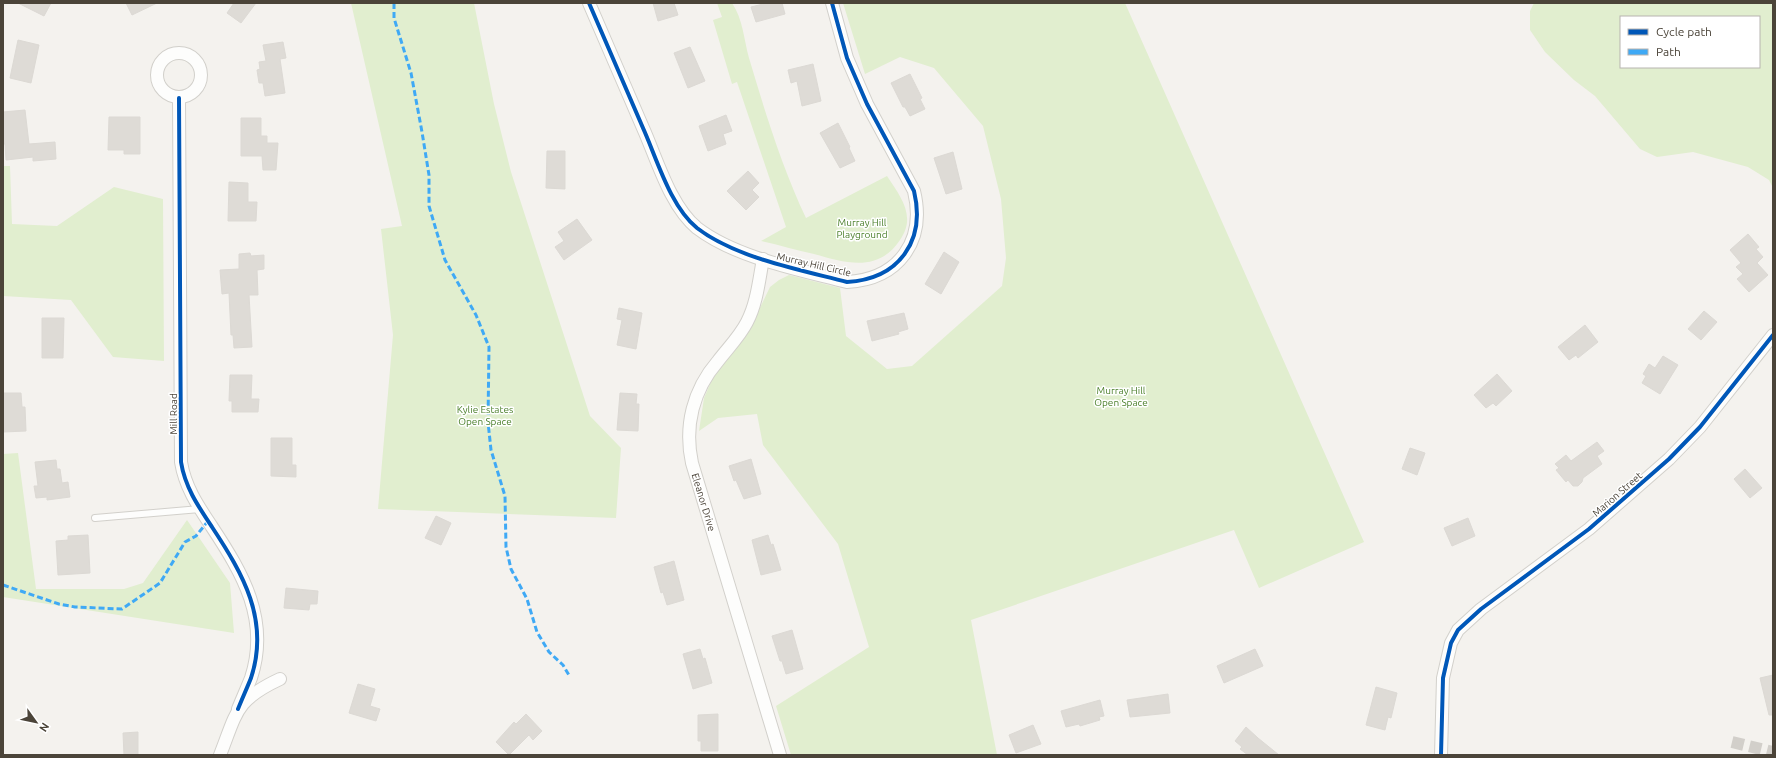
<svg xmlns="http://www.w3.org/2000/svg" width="1776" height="758" font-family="Ubuntu,sans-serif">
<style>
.green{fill:#e1eecf;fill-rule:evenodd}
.building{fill:#dedbd6;stroke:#dcd9d4}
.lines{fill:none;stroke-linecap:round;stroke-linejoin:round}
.street-tunnel{stroke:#d2cfca;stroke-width:12;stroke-dasharray:12 6;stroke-linecap:butt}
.lane-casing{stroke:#d2d0cb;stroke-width:8}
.street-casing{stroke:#d2d0cb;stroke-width:14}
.lane{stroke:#fdfdfc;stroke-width:6}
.street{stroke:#fdfdfc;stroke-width:12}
.quiet{stroke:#3fa9f5;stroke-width:3;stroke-dasharray:6 3;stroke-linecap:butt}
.cycleway-casing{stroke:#fff;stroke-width:6}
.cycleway{stroke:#0057b8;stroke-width:4}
.labels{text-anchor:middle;stroke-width:3;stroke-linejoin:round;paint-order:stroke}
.park-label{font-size:10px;fill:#4a7f2a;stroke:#fff}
.street-label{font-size:10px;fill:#4b4439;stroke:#fff}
</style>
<rect width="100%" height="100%" fill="#f4f2ee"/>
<g class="green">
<path d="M 351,3 L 474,3 L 494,104 L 511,172 L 590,416 L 621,448 L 616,518 L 378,509 L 393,335 L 381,229 L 402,226 Z"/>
<path d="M 717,3 L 732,3 C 743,19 744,40 749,58 C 765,112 782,167 806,218 L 887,176 C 900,196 917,216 900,240 C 878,273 846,263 814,254 C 796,250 779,245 761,241 L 786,227 L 737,82 L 732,84 L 713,20 L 722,17 Z"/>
<path d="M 843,3 L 1125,3 L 1364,542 L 1259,588 L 1234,530 L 971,620 L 997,755 L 791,755 L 776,706 L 869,647 L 838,544 L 763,445 L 757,414 L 718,418 L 699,431 L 704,398 L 717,368 L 754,320 L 770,287 L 779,280 L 789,275 L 840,288 L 846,336 L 887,369 L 912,366 L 1002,286 L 1006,258 L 1001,199 L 983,126 L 934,68 L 900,57 L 865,74 Z"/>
<path d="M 1534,3 L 1773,3 L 1773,188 L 1769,180 L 1748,167 L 1693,152 L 1657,157 L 1640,149 L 1595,96 L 1574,80 L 1545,52 L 1530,30 L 1530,11 ZM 1621,17 L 1759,17 L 1759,67 L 1621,67 Z"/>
<path d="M 3,166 L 10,166 L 12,224 L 57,226 L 114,187 L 163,199 L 164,361 L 113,357 L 71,300 L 3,296 Z"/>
<path d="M 18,453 L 36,589 L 124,589 L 143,583 L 187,520 L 230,583 L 234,633 L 3,597 L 3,454 Z"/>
</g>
<g class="building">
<path d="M 18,3 L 51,3 L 44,16 Z"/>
<path d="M 126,3 L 157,3 L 132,15 Z"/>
<path d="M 234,3 L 256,3 L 241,23 L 227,13 Z"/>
<path d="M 653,3 L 674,3 L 678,15 L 658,21 Z"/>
<path d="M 767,3 L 782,3 L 785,14 L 756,22 L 751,7 Z"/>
<path d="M 18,40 L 39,45 L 31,83 L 10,78 Z"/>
<path d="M 283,42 L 286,58 L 280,59 L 285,93 L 265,96 L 263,83 L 259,83 L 257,70 L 260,69 L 259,62 L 266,61 L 263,45 Z"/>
<path d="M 690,47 L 705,81 L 688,88 L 674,53 Z"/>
<path d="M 813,64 L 821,101 L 802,106 L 797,81 L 791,83 L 788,70 Z"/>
<path d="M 910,74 L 922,98 L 920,99 L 925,109 L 910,116 L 905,107 L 903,107 L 891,83 Z"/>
<path d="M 25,110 L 29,144 L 55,142 L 56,159 L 33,161 L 33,157 L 6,160 L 5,144 L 3,144 L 3,112 Z"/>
<path d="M 726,115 L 732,131 L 723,134 L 726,144 L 708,151 L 699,126 Z"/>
<path d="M 109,117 L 140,117 L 140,154 L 124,154 L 124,150 L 108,150 Z"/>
<path d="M 241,118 L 261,118 L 261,136 L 267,136 L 267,143 L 278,143 L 276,170 L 263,170 L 262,156 L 241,156 Z"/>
<path d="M 838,123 L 850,147 L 849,148 L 855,161 L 840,168 L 820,133 Z"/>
<path d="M 547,151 L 565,151 L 565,189 L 546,188 Z"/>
<path d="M 953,152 L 962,189 L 946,194 L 934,158 Z"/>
<path d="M 748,171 L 759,183 L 752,190 L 759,197 L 746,210 L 727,191 Z"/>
<path d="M 229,182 L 248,183 L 248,202 L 257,202 L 256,221 L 228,221 Z"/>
<path d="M 577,219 L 592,240 L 564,260 L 555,247 L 564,241 L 558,232 Z"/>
<path d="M 1748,234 L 1759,247 L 1756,249 L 1763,257 L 1757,263 L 1768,275 L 1749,292 L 1737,279 L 1743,274 L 1736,267 L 1741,263 L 1730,250 Z"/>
<path d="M 944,252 L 959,262 L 941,294 L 925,284 Z"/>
<path d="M 250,253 L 251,256 L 264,255 L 264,269 L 257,270 L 258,295 L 249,295 L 252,347 L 234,348 L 233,335 L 231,335 L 229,293 L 222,294 L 220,270 L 239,269 L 239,254 Z"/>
<path d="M 619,308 L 642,313 L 636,349 L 617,345 L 622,320 L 617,319 Z"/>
<path d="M 1704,311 L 1717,322 L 1701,340 L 1688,329 Z"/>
<path d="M 904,313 L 908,329 L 898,332 L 899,334 L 872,341 L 867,321 Z"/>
<path d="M 42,318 L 64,318 L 63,358 L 42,358 Z"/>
<path d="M 1585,325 L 1598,342 L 1578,358 L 1576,355 L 1569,360 L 1558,347 Z"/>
<path d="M 1663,356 L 1678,365 L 1660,394 L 1642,383 L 1646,376 L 1643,374 L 1649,364 L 1655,368 Z"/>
<path d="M 1497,374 L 1512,391 L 1496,406 L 1493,403 L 1486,408 L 1474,395 Z"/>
<path d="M 230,375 L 252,375 L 251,399 L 259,399 L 258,412 L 232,412 L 232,401 L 229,401 Z"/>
<path d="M 3,393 L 21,393 L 22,407 L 25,407 L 26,431 L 3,432 Z"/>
<path d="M 620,393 L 637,394 L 636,404 L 639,404 L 638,431 L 617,430 Z"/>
<path d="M 271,438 L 292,438 L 292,465 L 296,465 L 296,477 L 271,476 Z"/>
<path d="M 1597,442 L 1604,451 L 1597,456 L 1602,464 L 1583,478 L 1582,482 L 1578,486 L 1573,486 L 1568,480 L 1566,482 L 1556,470 L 1559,468 L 1555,464 L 1566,455 L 1571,461 Z"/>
<path d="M 1410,448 L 1425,453 L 1417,475 L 1402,469 Z"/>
<path d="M 751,459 L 761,494 L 744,499 L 736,480 L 734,481 L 729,466 Z"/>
<path d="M 56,460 L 57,469 L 60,469 L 62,483 L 68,482 L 70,497 L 47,500 L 47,497 L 36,498 L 34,486 L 38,486 L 35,462 Z"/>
<path d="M 1745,469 L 1762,488 L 1750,498 L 1734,479 Z"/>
<path d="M 436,516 L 451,523 L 441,545 L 425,538 Z"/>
<path d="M 1468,518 L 1475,536 L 1452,546 L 1444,528 Z"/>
<path d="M 88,535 L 90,573 L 58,575 L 56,541 L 68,540 L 68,536 Z"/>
<path d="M 768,535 L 771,545 L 773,544 L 781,570 L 761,575 L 752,540 Z"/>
<path d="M 674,561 L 684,600 L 667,605 L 663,592 L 661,593 L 654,567 Z"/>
<path d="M 286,588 L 318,591 L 317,604 L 310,604 L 309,610 L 284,608 Z"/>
<path d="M 792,630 L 803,669 L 786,674 L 782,661 L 780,661 L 772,636 Z"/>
<path d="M 700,649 L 703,659 L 705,658 L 712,683 L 693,689 L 683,654 Z"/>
<path d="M 1255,649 L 1263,666 L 1224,683 L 1217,666 Z"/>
<path d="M 1773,675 L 1773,715 L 1769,715 L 1760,678 Z"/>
<path d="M 358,684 L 375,689 L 370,706 L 380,709 L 376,721 L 349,713 Z"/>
<path d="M 1376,687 L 1397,693 L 1391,718 L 1388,717 L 1385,730 L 1366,725 Z"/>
<path d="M 1168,694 L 1170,713 L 1130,717 L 1127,700 Z"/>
<path d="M 1100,700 L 1104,716 L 1099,717 L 1100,720 L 1080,726 L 1079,724 L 1066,727 L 1061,711 Z"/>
<path d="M 526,714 L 542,731 L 533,740 L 529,735 L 509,755 L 496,742 L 514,722 L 516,724 Z"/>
<path d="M 718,714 L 718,751 L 701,751 L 701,741 L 698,741 L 698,715 Z"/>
<path d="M 1033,725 L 1041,744 L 1016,753 L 1009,735 Z"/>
<path d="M 1246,727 L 1258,738 L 1279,755 L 1248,755 L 1240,749 L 1242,747 L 1235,741 Z"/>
<path d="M 138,732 L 138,755 L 124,755 L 123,733 Z"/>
</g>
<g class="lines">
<path class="street-tunnel" d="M 1732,742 L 1773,752"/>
<defs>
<path id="lane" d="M 95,518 L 200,509"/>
<g id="street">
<path d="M 589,3 C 607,45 625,86 643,128 C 657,159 670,206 697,228 C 736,258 801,270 847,282 C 899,279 926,241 914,191 L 867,104 L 847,58 L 832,3"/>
<circle cx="179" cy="75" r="22"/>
<path d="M 179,98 L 181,462 C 185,487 198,506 212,527 C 243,574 270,620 251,678 C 247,688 242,699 238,709"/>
<path d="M 763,259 C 759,280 757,303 747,322 C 740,336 728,348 718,361 C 693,390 684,426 692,463 L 780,755"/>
<path d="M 220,755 C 237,712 235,700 280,679"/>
<path d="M 1441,755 L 1443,678 L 1451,643 L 1458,630 L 1481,609 L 1589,529 L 1669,459 L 1700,427 L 1773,335"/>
</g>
</defs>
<use href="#lane" class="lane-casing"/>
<use href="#street" class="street-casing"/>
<use href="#lane" class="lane"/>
<use href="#street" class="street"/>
<g class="quiet">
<path d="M 394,3 L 394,18 L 411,73 L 422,132 L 429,175 L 429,206 L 445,260 L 476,315 L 489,347 L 488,422 L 491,450 L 505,496 L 506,547 L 511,569 L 527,599 L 537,632 L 549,652 L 563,665 L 570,677"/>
<path d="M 3,585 L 59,604 L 75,607 L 122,609 L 160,583 L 185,542 L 196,536 L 208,521"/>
</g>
<defs>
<g id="cycleway">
<path d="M 589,3 C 607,45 625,86 643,128 C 657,159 670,206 697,228 C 736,258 801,270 847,282 C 899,279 926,241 914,191 L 867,104 L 847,58 L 832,3"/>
<path d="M 179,98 L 181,462 C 185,487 198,506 212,527 C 243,574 270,620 251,678 C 247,688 242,699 238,709"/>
<path d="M 1441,755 L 1443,678 L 1451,643 L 1458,630 L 1481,609 L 1589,529 L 1669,459 L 1700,427 L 1773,335"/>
</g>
</defs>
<use href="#cycleway" class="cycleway-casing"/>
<use href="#cycleway" class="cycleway"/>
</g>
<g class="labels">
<g class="park-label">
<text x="862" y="226">Murray Hill<tspan x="862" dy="12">Playground</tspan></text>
<text x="1121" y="394">Murray Hill<tspan x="1121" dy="12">Open Space</tspan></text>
<text x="485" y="413">Kylie Estates<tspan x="485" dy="12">Open Space</tspan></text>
</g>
<g class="street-label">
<text transform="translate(814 264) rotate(13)" y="4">Murray Hill Circle</text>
<text transform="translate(173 414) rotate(-90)" y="4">Mill Road</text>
<text transform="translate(1617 494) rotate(-41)" y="4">Marion Street</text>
<text transform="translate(704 502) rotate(73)" y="4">Eleanor Drive</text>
</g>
</g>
<rect width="1776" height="758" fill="none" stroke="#4b4439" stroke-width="8"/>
<rect x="1620" y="16" width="140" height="52" fill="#ffffff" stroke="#b7b4b0"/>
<rect x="1628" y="29" width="20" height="6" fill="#0057b8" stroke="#b7b4b0"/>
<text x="1656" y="36" font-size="12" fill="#4b4439">Cycle path</text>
<rect x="1628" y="49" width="20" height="6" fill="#3fa9f5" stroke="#b7b4b0"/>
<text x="1656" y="56" font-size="12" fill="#4b4439">Path</text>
<g transform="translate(36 722) rotate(123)" stroke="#ffffff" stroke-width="3" paint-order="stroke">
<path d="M0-3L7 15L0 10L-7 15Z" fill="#4b4439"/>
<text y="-6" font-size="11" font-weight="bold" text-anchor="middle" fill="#4b4439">N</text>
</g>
</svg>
